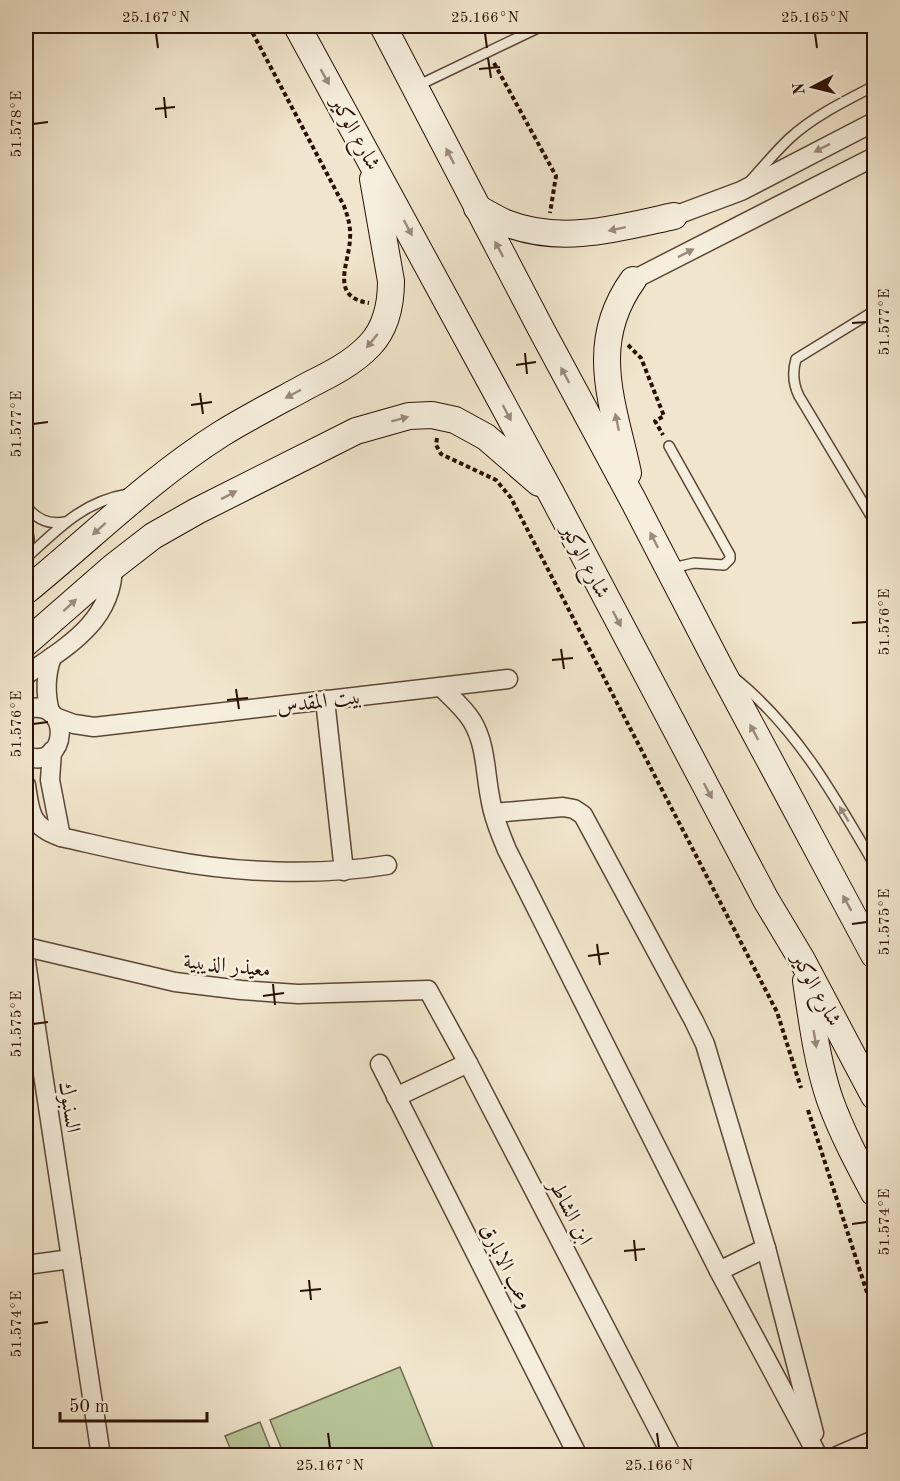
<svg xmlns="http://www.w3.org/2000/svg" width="900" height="1481" font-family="'Old Standard TT',Amiri,serif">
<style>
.green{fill:#b8c599;stroke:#706a4e;stroke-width:1.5}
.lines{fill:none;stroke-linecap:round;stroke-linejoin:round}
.lane-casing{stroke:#5b4636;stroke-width:12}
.street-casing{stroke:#5b4636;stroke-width:21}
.secondary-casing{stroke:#291004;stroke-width:28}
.path{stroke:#291004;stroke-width:4;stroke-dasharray:4.5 3;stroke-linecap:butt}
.lane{stroke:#f6efde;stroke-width:9}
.street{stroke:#f6efde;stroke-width:18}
.secondary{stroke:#f6efde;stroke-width:26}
.oneway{fill:#9a8b7c}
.ticks{fill:none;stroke:#291004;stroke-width:2}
.labels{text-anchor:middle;stroke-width:5;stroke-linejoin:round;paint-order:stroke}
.street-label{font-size:21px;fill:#291004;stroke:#f6efde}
.neatline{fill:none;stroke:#291004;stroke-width:2}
.ticks-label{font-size:15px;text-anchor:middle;fill:#291004}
</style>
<rect width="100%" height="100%" fill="#f1e6cd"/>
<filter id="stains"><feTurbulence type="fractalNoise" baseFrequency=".00333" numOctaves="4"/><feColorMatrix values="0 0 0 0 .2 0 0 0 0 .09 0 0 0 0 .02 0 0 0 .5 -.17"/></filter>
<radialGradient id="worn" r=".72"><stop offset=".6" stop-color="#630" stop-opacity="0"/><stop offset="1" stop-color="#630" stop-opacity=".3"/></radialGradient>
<g class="green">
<path d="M 400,1367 L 436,1455 L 284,1455 L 270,1420 Z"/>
<path d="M 260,1422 L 273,1455 L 233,1455 L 225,1436 Z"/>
</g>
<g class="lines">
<defs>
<g id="lane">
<path d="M 417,86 L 542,26"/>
<path d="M 751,180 C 764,166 776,151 790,138 C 814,116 845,101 874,86"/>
<path d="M 874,311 L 796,359 C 792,373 793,384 799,396 L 874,521"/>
<path d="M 669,446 L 730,555 L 730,559 L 724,565 L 694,563 L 672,568"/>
<path d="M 26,506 C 36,519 48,525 65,522"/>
<path d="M 26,521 L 29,539 L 28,556"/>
<path d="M 26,558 C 58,529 82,502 128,494"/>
<path d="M 737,680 C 798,730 835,797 874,864"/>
</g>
<g id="street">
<path d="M 674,216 L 741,191 L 874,122"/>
<path d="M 633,280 L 874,157"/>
<path d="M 26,675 C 66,647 112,622 113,567"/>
<path d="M 441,687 C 452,698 464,708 472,721 C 486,744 485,772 490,797 C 493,816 500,833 507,850 L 719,1271 L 818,1456"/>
<path d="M 325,700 L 344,871"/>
<path d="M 26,709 C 74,697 68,772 26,756"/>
<path d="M 50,712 C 45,693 45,676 52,657"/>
<path d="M 55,717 L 74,724 L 94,727 L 508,679"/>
<path d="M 52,751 L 50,780 L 61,837"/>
<path d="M 26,785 C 30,814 31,827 61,837 C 97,845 133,854 169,860 C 236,873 319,876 387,865"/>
<path d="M 494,813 L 563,807 L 574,809 L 583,815 L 694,1021 L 705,1044 L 766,1248 L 814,1433"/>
<path d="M 26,947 L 175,982 L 241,990 L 298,994 L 428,990 L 468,1063 L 672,1456"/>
<path d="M 26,962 L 101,1456"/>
<path d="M 380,1064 L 578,1456"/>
<path d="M 396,1097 L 468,1063"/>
<path d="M 26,1265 L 71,1259"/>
<path d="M 719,1271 L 766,1248"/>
<path d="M 837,1456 L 874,1440"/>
</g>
<g id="secondary">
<path d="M 297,26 L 551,493 L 766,900 L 802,960 L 874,1096"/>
<path d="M 383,26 L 541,329 L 633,500 L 718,664 L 874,955"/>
<path d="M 477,208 C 487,213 496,219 506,223 C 562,245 619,228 674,216"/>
<path d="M 628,473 C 613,403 587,344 633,280"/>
<path d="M 26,591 C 91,538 150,479 221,434 C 250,416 280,401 309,385 C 331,374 353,363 370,345 C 386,328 391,304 391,281 L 373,179"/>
<path d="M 26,643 L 113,567 L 153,536 L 197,511 L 356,431 L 409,416 L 432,415 L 455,420 L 486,437 L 539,483"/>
<path d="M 806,981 C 812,1021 817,1062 830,1100 C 842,1133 858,1163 874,1193"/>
</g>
</defs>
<use href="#lane" class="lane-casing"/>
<use href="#street" class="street-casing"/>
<use href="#secondary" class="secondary-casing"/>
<g class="path">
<path d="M 249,26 L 344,206 C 348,217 351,227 350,239 C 349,264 329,297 369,303"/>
<path d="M 494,63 L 556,176 L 550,213"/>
<path d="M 628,345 L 641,358 L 664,416 L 655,421 L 663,435"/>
<path d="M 437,438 L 436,445 L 441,454 L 496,480 L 511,498 L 777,1012 L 801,1088"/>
<path d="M 808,1110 L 874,1314"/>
</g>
<use href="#lane" class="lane"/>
<use href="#street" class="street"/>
<use href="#secondary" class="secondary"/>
</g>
<defs><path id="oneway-solid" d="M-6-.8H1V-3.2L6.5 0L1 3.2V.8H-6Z" transform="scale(1.5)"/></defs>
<g class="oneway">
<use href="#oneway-solid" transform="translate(325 77) rotate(61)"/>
<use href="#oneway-solid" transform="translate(822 148) rotate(153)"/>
<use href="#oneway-solid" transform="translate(450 156) rotate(-117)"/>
<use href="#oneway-solid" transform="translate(408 228) rotate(62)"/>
<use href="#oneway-solid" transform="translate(617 229) rotate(168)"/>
<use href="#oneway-solid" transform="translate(499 249) rotate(-118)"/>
<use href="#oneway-solid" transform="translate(686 253) rotate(-27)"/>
<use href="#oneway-solid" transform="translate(372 341) rotate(129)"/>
<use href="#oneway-solid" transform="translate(565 375) rotate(-118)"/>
<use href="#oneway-solid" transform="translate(293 394) rotate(152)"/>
<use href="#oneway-solid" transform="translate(507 413) rotate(62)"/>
<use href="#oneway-solid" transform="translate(400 419) rotate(-15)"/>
<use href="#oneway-solid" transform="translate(617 422) rotate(-102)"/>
<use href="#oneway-solid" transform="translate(229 495) rotate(-27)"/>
<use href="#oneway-solid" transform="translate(99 529) rotate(138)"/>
<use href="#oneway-solid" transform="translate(654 540) rotate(-117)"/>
<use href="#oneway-solid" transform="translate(70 605) rotate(-42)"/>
<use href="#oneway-solid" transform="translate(617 619) rotate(62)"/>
<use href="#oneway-solid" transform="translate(754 732) rotate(-118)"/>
<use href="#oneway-solid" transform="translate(708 791) rotate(62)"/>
<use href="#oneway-solid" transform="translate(844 814) rotate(-121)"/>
<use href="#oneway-solid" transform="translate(847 903) rotate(-119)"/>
<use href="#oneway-solid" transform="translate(815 1039) rotate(81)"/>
</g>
<path class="ticks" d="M 156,33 L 158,48M 485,33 L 487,48M 815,33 L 817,48M 488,58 L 491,78M 479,69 L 500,67M 164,97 L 166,118M 155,109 L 175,107M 33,124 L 48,122M 852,323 L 867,322M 525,353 L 527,374M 516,365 L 536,362M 200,393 L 203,414M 191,405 L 212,402M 33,424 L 48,422M 852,623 L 867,622M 561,649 L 564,669M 552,660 L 573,658M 236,689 L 239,709M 227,700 L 248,698M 33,724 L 48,722M 852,924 L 867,922M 597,944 L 600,965M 588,956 L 609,953M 273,984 L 275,1005M 263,996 L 284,993M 33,1024 L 48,1022M 852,1224 L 867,1222M 634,1240 L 636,1261M 624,1251 L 645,1249M 309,1280 L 311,1300M 300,1291 L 321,1289M 33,1324 L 48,1322M 328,1433 L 330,1448M 657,1433 L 659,1448"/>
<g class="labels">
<g class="street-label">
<text transform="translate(356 133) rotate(61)" y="7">شارع الوكير</text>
<text transform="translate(586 561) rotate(62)" y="7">شارع الوكير</text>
<text transform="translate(319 701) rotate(-7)" y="7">بيت المقدس</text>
<text transform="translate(227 965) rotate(6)" y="7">معيذر الذيبية</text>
<text transform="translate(817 989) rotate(61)" y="7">شارع الوكير</text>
<text transform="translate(70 1107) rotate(81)" y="7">السنبوك</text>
<text transform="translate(571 1212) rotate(63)" y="7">ابن الشاطر</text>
<text transform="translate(507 1266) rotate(63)" y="7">وعب الابارق</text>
</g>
</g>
<rect width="900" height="1481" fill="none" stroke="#f1e6cd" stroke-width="66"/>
<g transform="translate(813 87) rotate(263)" stroke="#f6efde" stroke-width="4.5" paint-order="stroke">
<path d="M0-4.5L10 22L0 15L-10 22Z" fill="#291004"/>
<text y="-9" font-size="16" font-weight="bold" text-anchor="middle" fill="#291004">N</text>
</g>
<path d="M60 1412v9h147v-9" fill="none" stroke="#291004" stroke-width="3"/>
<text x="69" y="1412" font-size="18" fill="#291004" stroke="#f6efde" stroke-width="4.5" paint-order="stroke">50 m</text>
<rect x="33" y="33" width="834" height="1415" class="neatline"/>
<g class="ticks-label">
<text x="156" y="22">25.167°N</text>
<text x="485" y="22">25.166°N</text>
<text x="815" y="22">25.165°N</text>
<text transform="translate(16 124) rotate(-90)" y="5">51.578°E</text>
<text transform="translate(884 322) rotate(-90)" y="5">51.577°E</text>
<text transform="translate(16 424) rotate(-90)" y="5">51.577°E</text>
<text transform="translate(884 622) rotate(-90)" y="5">51.576°E</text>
<text transform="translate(16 724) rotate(-90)" y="5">51.576°E</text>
<text transform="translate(884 922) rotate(-90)" y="5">51.575°E</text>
<text transform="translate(16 1024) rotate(-90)" y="5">51.575°E</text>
<text transform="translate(884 1222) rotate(-90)" y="5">51.574°E</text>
<text transform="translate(16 1324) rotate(-90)" y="5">51.574°E</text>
<text x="330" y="1470">25.167°N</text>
<text x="659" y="1470">25.166°N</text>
</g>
<rect width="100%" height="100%" filter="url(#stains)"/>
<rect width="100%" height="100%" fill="url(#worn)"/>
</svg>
